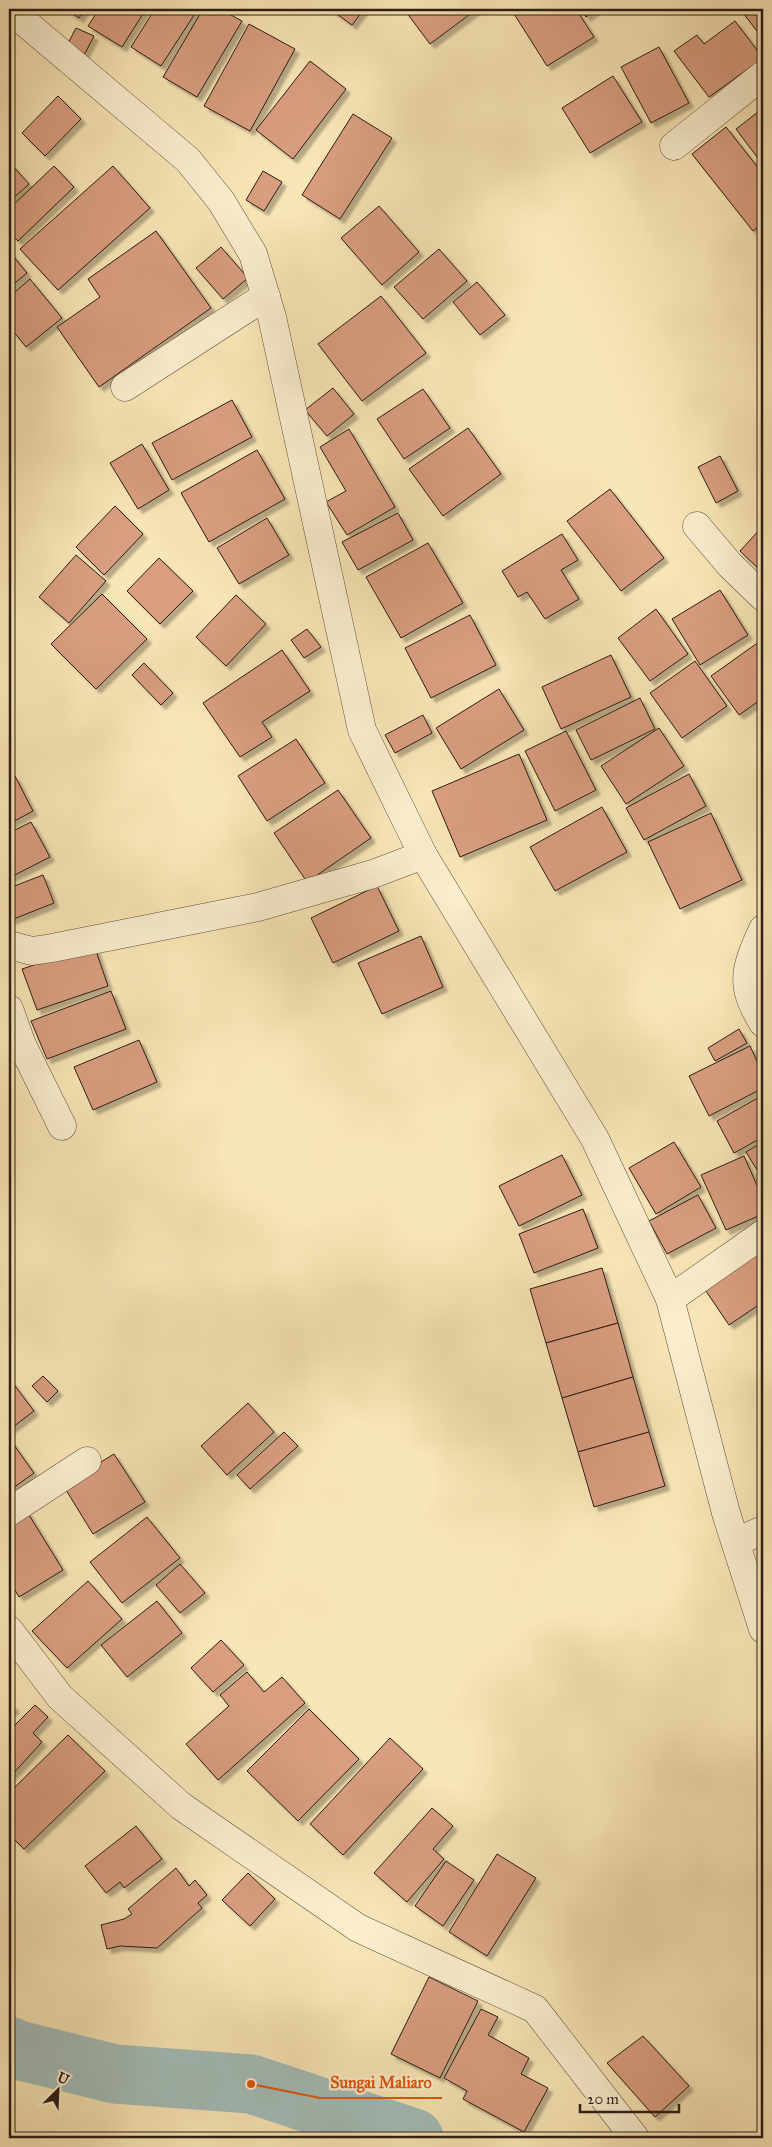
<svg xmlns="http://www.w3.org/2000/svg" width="772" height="2147" font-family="'IM FELL Great Primer',serif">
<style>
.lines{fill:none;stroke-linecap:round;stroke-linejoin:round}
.river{stroke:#a3bdb9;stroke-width:59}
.building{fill:#d99e80;stroke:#2c1c16;filter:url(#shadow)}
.street-casing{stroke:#5f4e3e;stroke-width:29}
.street{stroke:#fbefd0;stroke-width:28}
.leader{fill:none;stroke:#df560c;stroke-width:2}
.callout-dot{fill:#df560c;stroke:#fbefd0;stroke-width:2}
.callout-label{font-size:16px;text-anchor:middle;font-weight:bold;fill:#df560c;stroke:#fbefd0;stroke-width:4.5;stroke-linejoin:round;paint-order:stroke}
</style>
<defs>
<filter id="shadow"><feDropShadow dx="4.5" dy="4.5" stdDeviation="1" flood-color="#0004"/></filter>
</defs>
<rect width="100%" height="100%" fill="#f9e6b6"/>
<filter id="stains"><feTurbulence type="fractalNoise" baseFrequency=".004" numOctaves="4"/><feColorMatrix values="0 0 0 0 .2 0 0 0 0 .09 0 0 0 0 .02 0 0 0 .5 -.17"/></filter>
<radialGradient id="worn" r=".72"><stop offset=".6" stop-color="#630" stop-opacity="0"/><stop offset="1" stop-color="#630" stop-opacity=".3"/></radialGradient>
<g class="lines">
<path class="river" d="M 9,2046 L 18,2050 L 115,2074 L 251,2084 L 414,2138"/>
</g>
<g class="building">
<path d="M 65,9 L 85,9 L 79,18 Z"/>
<path d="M 99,9 L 146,9 L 122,47 L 88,26 Z"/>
<path d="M 155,9 L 198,9 L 161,66 L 131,47 Z"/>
<path d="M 203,9 L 220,9 L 242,21 L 197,97 L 163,77 Z"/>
<path d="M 330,9 L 364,9 L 352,25 Z"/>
<path d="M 404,9 L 477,9 L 430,44 Z"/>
<path d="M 511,9 L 576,9 L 594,37 L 547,66 Z"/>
<path d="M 580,9 L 597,9 L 586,17 Z"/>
<path d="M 740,9 L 763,9 L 763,39 Z"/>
<path d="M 735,21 L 763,58 L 709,97 L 674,51 L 697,35 L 704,44 Z"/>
<path d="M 249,24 L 295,49 L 250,131 L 204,106 Z"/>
<path d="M 76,28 L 94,36 L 82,59 L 64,51 Z"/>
<path d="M 659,47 L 689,103 L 651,123 L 621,67 Z"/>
<path d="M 310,61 L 346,89 L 293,159 L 256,130 Z"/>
<path d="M 613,76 L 642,122 L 590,153 L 562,108 Z"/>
<path d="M 58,96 L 81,119 L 45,156 L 22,133 Z"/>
<path d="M 763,108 L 763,165 L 736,129 Z"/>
<path d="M 353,114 L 392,138 L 340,219 L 302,195 Z"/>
<path d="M 726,127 L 763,174 L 763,223 L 753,231 L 692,154 Z"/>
<path d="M 11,164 L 29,184 L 9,202 L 9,166 Z"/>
<path d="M 54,166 L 74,187 L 18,241 L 9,232 L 9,209 Z"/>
<path d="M 113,166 L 150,208 L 58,290 L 20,249 Z"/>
<path d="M 263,171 L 282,182 L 264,211 L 246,200 Z"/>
<path d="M 379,206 L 419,252 L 382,285 L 341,238 Z"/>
<path d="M 156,231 L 211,308 L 99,387 L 57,327 L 100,297 L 88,279 Z"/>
<path d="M 221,247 L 248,278 L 223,299 L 196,268 Z"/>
<path d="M 439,249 L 467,281 L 423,319 L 394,287 Z"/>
<path d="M 9,251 L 27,273 L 9,288 Z"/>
<path d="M 30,279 L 62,318 L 26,347 L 9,326 L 9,297 Z"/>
<path d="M 477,282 L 505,315 L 480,335 L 453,302 Z"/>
<path d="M 381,296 L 426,353 L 362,401 L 318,344 Z"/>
<path d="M 333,388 L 354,414 L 327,436 L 305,410 Z"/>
<path d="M 423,389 L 450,428 L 404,459 L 377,419 Z"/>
<path d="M 232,400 L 252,437 L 172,480 L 152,443 Z"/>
<path d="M 468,428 L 501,474 L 443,516 L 409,469 Z"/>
<path d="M 349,429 L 395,507 L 347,535 L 326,502 L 346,491 L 320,447 Z"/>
<path d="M 142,444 L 169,490 L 138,509 L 110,463 Z"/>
<path d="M 257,450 L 285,499 L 209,542 L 181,493 Z"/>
<path d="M 720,456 L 738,491 L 716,503 L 698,467 Z"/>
<path d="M 610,489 L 664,558 L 621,591 L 567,521 Z"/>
<path d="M 115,506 L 143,534 L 104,575 L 76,547 Z"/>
<path d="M 398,513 L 413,540 L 358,570 L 342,542 Z"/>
<path d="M 267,518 L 289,555 L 239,584 L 217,548 Z"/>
<path d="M 763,526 L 763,573 L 740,551 Z"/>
<path d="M 562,534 L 578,560 L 561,570 L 579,599 L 545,619 L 527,592 L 518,597 L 502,571 Z"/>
<path d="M 428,543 L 463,603 L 401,638 L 366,577 Z"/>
<path d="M 76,555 L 106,581 L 69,623 L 39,597 Z"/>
<path d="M 159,558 L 193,591 L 160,624 L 127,591 Z"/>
<path d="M 720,590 L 748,635 L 700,665 L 672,619 Z"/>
<path d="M 102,594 L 147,639 L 96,689 L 51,644 Z"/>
<path d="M 236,595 L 266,624 L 226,666 L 196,637 Z"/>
<path d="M 656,609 L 688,654 L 650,681 L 618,638 Z"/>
<path d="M 470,615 L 496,665 L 431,698 L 405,648 Z"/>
<path d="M 307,629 L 321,647 L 304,658 L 291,640 Z"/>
<path d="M 763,639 L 763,698 L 739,715 L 711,676 Z"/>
<path d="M 282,650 L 310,691 L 262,722 L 272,737 L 240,757 L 203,703 Z"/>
<path d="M 611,655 L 631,697 L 561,729 L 542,687 Z"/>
<path d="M 695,661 L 727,706 L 682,738 L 650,693 Z"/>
<path d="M 144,663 L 173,693 L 161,705 L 132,675 Z"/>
<path d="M 499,689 L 524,730 L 461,769 L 436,728 Z"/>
<path d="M 640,698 L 655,729 L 591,760 L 576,730 Z"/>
<path d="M 423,715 L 432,733 L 395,753 L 385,735 Z"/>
<path d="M 659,728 L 684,766 L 626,804 L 601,766 Z"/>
<path d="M 566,731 L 596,790 L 555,811 L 525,751 Z"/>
<path d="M 296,739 L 325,783 L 267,821 L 238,776 Z"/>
<path d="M 519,754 L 547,820 L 460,857 L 432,791 Z"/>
<path d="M 689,774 L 706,806 L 644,840 L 626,808 Z"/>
<path d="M 15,776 L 33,811 L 9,824 L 9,779 Z"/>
<path d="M 338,790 L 371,838 L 307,882 L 274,833 Z"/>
<path d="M 602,807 L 627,852 L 555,891 L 530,847 Z"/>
<path d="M 711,813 L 742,880 L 680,909 L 648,842 Z"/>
<path d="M 31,822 L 50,857 L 9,878 L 9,833 Z"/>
<path d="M 43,875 L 54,903 L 11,920 L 9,914 L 9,888 Z"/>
<path d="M 377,886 L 399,931 L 333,963 L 311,918 Z"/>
<path d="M 421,936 L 443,987 L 382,1014 L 358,963 Z"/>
<path d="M 94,945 L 108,986 L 37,1010 L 22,969 Z"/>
<path d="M 111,991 L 126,1029 L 47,1059 L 31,1021 Z"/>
<path d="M 739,1029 L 747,1043 L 715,1061 L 708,1048 Z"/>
<path d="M 139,1040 L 157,1082 L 93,1110 L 74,1067 Z"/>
<path d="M 750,1046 L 763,1074 L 763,1088 L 709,1116 L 689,1076 Z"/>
<path d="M 763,1095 L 763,1137 L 734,1153 L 717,1121 Z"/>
<path d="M 674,1142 L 701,1187 L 656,1214 L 629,1168 Z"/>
<path d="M 763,1142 L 763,1180 L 746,1152 Z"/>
<path d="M 562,1155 L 582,1195 L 519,1226 L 499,1186 Z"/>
<path d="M 744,1156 L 763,1199 L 763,1214 L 726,1230 L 701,1175 Z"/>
<path d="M 698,1195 L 716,1228 L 667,1254 L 649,1221 Z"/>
<path d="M 583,1209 L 598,1248 L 534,1273 L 519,1234 Z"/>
<path d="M 763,1248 L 763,1302 L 729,1325 L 704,1288 Z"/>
<path d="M 602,1268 L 618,1323 L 546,1343 L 530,1289 Z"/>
<path d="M 618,1323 L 633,1377 L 562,1398 L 546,1343 Z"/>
<path d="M 43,1376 L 58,1391 L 47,1402 L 32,1386 Z"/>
<path d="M 633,1377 L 649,1432 L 578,1452 L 562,1398 Z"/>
<path d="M 9,1378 L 34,1411 L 9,1430 Z"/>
<path d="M 248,1403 L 274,1432 L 227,1475 L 201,1446 Z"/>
<path d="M 284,1432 L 298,1446 L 250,1489 L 237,1475 Z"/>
<path d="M 649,1432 L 665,1486 L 594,1507 L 578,1452 Z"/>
<path d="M 9,1438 L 34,1473 L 9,1491 Z"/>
<path d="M 114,1454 L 145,1502 L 93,1534 L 63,1485 Z"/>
<path d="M 26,1510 L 63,1570 L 19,1597 L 9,1580 L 9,1521 Z"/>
<path d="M 147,1517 L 180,1558 L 122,1603 L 90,1562 Z"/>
<path d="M 180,1564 L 205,1593 L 180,1613 L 156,1585 Z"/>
<path d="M 88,1581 L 122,1619 L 67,1668 L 32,1631 Z"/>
<path d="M 157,1601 L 182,1633 L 127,1677 L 101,1645 Z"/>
<path d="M 221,1640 L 244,1665 L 213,1692 L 191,1668 Z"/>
<path d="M 247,1672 L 264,1692 L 282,1677 L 305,1703 L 218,1780 L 186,1744 L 229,1706 L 220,1695 Z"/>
<path d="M 9,1702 L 15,1708 L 9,1714 Z"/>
<path d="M 35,1705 L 48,1717 L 33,1733 L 42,1742 L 9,1778 L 9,1731 Z"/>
<path d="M 309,1709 L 359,1759 L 298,1821 L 247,1771 Z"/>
<path d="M 68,1735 L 105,1771 L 24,1849 L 9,1834 L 9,1786 L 13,1789 Z"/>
<path d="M 390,1738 L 423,1769 L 343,1855 L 310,1824 Z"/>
<path d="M 432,1808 L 453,1826 L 433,1849 L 444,1859 L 407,1902 L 374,1873 Z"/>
<path d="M 136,1826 L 162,1859 L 124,1888 L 120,1882 L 106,1893 L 85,1866 Z"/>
<path d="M 497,1854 L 536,1878 L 487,1956 L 449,1932 Z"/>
<path d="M 446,1861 L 474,1880 L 443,1926 L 415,1906 Z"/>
<path d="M 176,1868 L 189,1886 L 195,1880 L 207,1895 L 198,1903 L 202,1908 L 157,1948 L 120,1946 L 107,1949 L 101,1925 L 124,1919 L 132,1914 L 128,1909 Z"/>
<path d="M 248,1873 L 275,1899 L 250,1926 L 222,1900 Z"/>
<path d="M 429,1977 L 478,2001 L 440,2078 L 391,2054 Z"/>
<path d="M 481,2009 L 498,2017 L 488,2035 L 529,2058 L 521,2074 L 548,2088 L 524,2132 L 463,2099 L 467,2091 L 444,2078 Z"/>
<path d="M 643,2036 L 689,2086 L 655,2117 L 607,2063 Z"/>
</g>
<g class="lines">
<defs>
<g id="street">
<path d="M 9,9 L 188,160 L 221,201 L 253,254 L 272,317 L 362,730 L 423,855 L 595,1139 L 670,1299 L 726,1513 L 763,1629"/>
<path d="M 674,146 L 763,75"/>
<path d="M 125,387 L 266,296"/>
<path d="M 697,526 L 730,565 L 763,597"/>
<path d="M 763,929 C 745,969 739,984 763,1023"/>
<path d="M 9,945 L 32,951 L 52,948 L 258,907 L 373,874 L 423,855"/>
<path d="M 9,1009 L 22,1045 L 62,1126"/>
<path d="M 670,1299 L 763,1234"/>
<path d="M 9,1512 L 87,1461"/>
<path d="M 736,1542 L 763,1530"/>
<path d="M 9,1630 L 60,1697 L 181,1806 L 358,1928 L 535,2009 L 635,2138"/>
</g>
</defs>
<use href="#street" class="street-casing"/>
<use href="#street" class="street"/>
</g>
<path class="leader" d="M251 2084L320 2098H442"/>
<circle class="callout-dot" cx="251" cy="2084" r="5"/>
<g class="callout-label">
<text x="381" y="2088">Sungai Maliaro</text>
</g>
<rect width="772" height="2147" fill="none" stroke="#f9e6b6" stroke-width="30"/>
<rect x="10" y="10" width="752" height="2127" fill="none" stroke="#2c1c16" stroke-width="2.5"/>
<rect x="15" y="15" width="742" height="2117" fill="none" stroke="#2c1c16"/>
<g transform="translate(58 2090) rotate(24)" stroke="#fbefd0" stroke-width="4" paint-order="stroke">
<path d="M0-4L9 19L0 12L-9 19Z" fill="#2c1c16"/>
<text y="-8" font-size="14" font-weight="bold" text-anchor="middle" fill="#2c1c16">U</text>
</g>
<path d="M580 2104v8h99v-8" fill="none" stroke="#2c1c16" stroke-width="2.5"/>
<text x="587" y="2104" font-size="15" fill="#2c1c16" stroke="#fbefd0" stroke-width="4" paint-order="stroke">20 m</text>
<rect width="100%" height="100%" filter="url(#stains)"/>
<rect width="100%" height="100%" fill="url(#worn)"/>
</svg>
